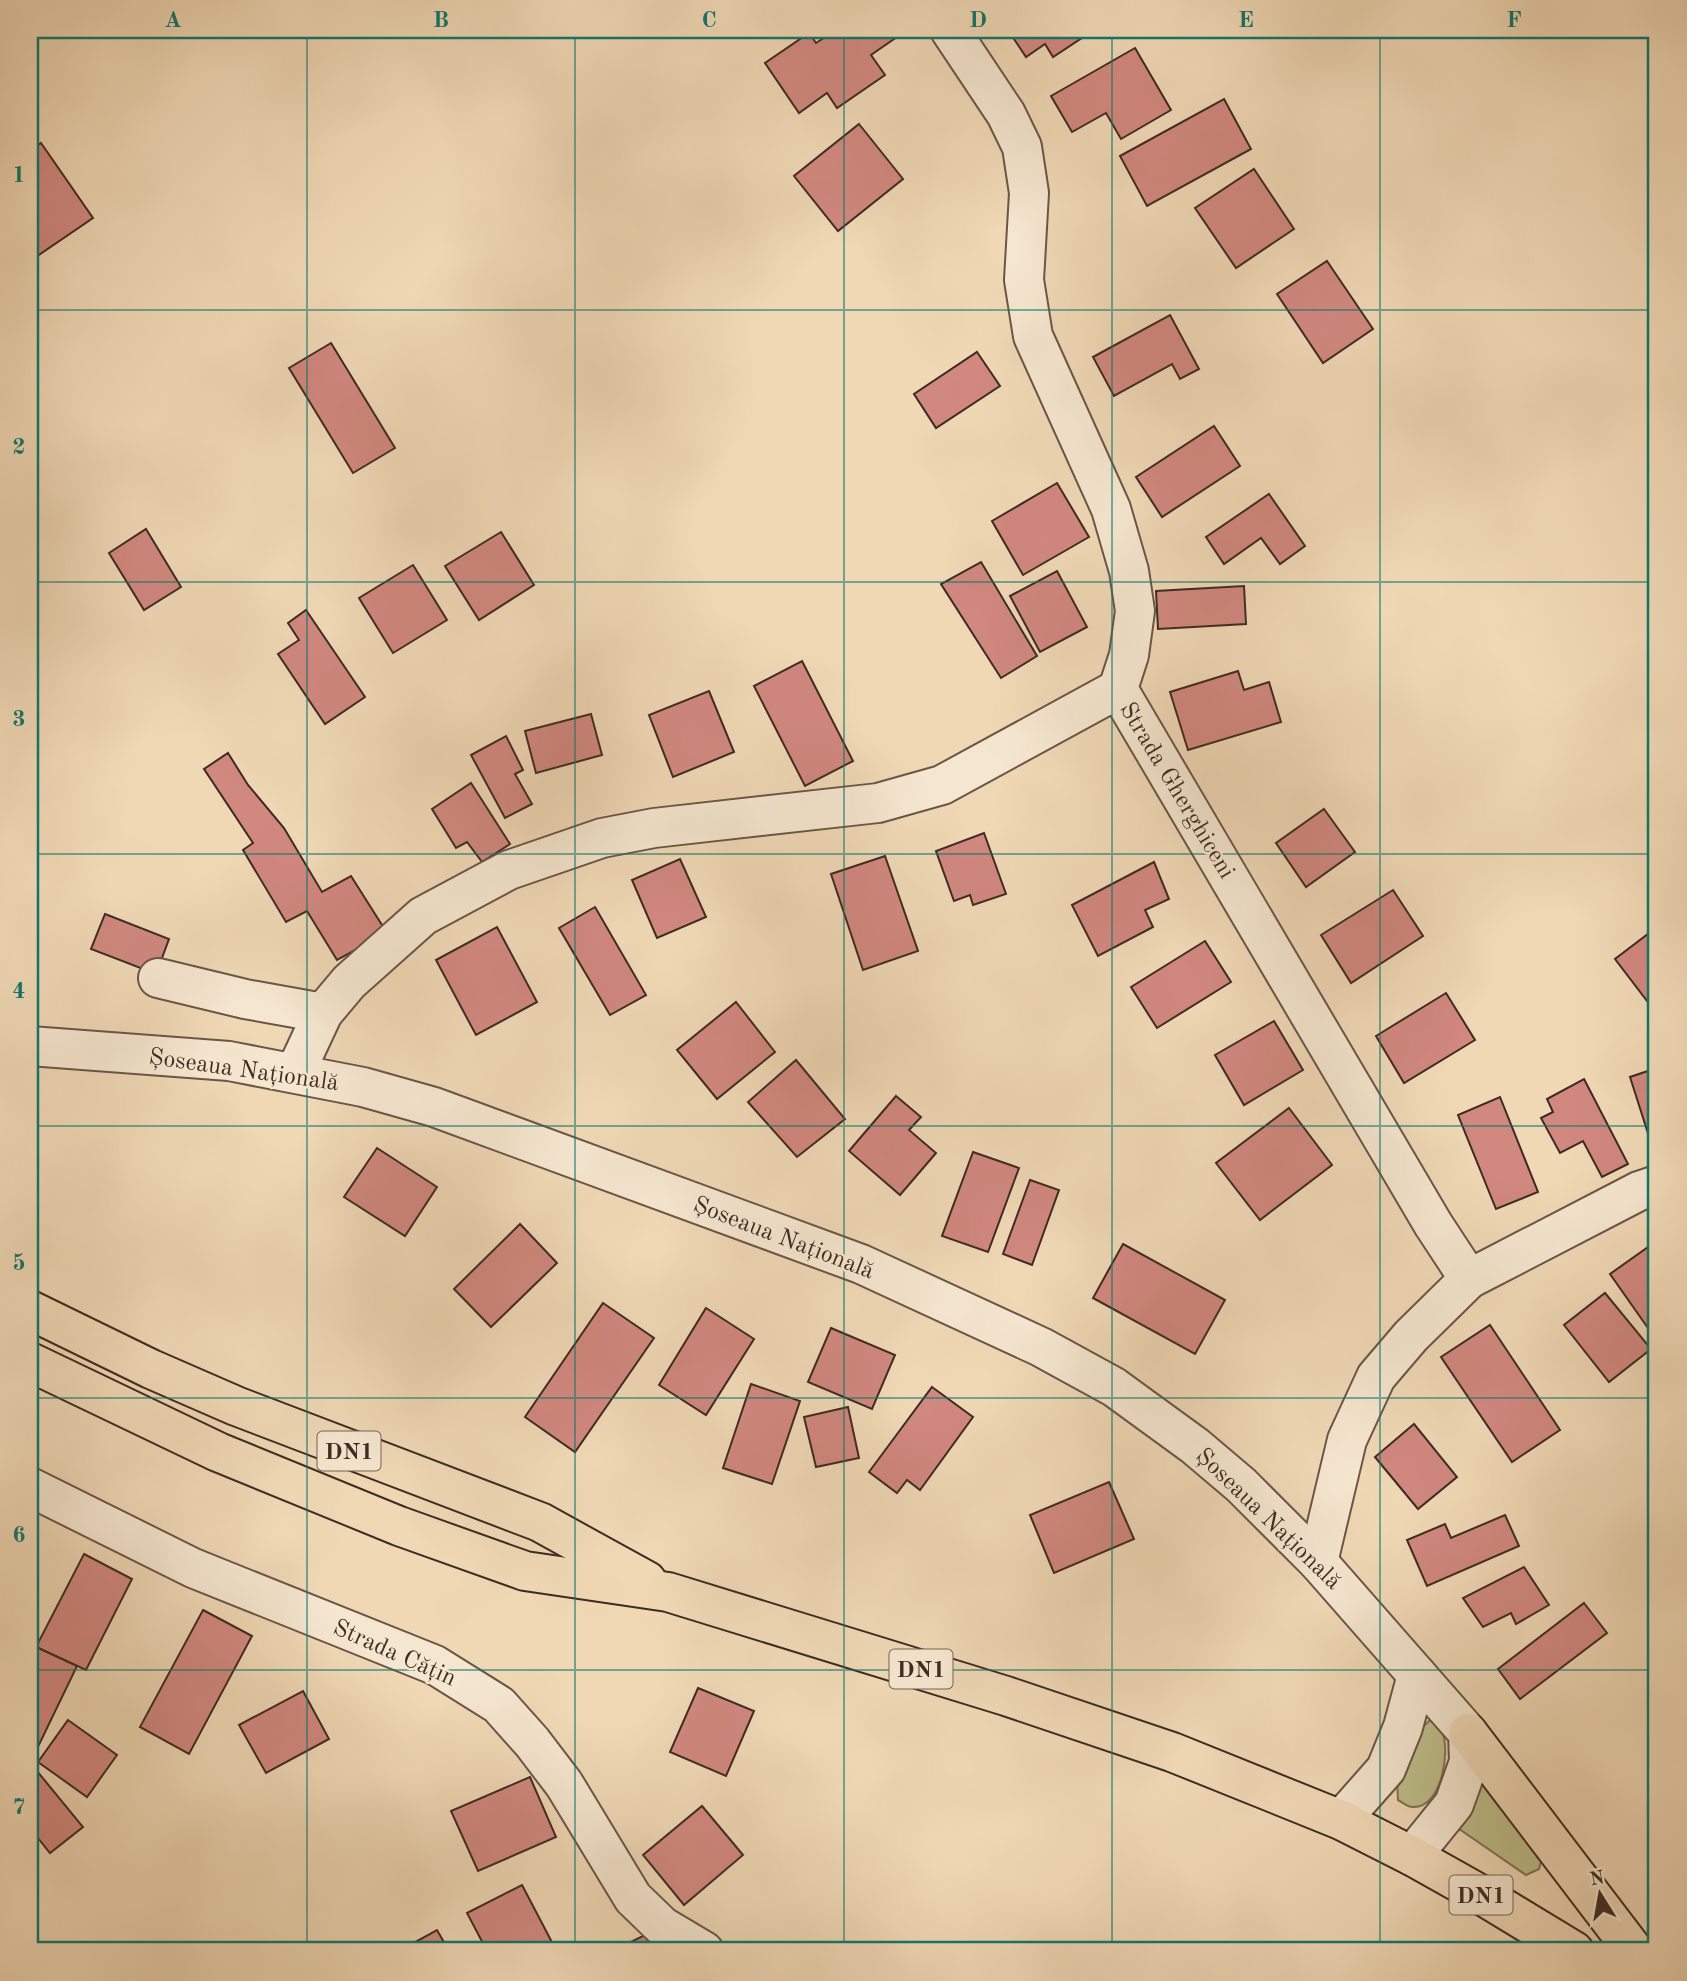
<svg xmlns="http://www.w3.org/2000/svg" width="1687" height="1981" font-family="'Old Standard TT',serif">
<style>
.green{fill:#bebe8a;stroke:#7e7456;stroke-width:2}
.building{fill:#d1887f;stroke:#3e2b23;stroke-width:2}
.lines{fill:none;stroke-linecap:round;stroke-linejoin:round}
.minor-casing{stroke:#6a5648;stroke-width:42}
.highway-casing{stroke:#3e2b23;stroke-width:42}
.minor{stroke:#f5e6cf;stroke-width:38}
.highway{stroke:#f0d8b5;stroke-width:38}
.grid{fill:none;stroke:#0f766e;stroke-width:2;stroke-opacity:0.55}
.labels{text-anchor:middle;stroke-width:5;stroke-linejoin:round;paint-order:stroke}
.shield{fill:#f5e6cf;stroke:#756357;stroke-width:2}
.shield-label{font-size:23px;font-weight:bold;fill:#3e2b23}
.street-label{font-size:24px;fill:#3e2b23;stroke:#f5e6cf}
.neatline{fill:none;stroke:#0f766e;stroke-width:2.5}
.grid-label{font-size:23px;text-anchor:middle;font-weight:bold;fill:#0f766e}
</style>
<rect width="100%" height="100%" fill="#f0d8b5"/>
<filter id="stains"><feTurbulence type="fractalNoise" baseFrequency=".00286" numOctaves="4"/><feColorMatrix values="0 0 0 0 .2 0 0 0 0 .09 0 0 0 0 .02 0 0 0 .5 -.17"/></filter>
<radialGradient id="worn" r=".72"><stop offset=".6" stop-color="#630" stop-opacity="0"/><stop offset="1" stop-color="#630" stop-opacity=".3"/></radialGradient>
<g class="green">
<path d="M 1430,1720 C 1431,1721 1438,1724 1439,1725 C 1453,1743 1443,1810 1412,1807 C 1408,1807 1402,1802 1398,1800 L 1397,1781 L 1420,1730 Z"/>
<path d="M 1483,1779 L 1543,1854 L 1539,1869 L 1526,1875 L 1452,1824 Z"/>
</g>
<g class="building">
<path d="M 836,30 L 907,30 L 871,55 L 885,75 L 837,108 L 827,93 L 799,113 L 765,63 L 809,33 L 816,43 Z"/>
<path d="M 1008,30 L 1094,30 L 1053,57 L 1045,44 L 1026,57 Z"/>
<path d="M 1135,48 L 1171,110 L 1121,139 L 1106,113 L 1072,132 L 1051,96 Z"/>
<path d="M 1224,99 L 1251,149 L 1147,206 L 1120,156 Z"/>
<path d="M 859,124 L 903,179 L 838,231 L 794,176 Z"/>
<path d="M 41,143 L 93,218 L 30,261 L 30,151 Z"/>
<path d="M 1254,169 L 1294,229 L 1236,268 L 1195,208 Z"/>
<path d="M 1327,261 L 1373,329 L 1323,363 L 1277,294 Z"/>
<path d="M 1170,315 L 1199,369 L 1180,379 L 1172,364 L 1114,396 L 1093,357 Z"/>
<path d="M 331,343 L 395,448 L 353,473 L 289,368 Z"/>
<path d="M 977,352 L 1000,386 L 936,428 L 914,394 Z"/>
<path d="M 1214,426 L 1240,466 L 1162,517 L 1136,477 Z"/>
<path d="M 1057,483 L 1089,537 L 1023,575 L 992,521 Z"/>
<path d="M 1269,494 L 1305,546 L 1280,564 L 1261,538 L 1224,564 L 1206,537 Z"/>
<path d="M 146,529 L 181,587 L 144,610 L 109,553 Z"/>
<path d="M 501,532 L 534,585 L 479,620 L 445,566 Z"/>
<path d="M 981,562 L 1037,656 L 1001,678 L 941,584 Z"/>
<path d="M 413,565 L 447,620 L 393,653 L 359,598 Z"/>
<path d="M 1057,571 L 1087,627 L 1040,652 L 1010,596 Z"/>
<path d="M 1244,586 L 1246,624 L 1158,629 L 1156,591 Z"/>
<path d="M 306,610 L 365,697 L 325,724 L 278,654 L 299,640 L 288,623 Z"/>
<path d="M 802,661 L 853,761 L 805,786 L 754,686 Z"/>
<path d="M 1238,671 L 1244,690 L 1269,682 L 1281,722 L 1188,750 L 1170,692 Z"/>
<path d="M 709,691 L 734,752 L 673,777 L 649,715 Z"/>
<path d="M 591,714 L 602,755 L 536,773 L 525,731 Z"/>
<path d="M 506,736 L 523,770 L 515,774 L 532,804 L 505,818 L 471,755 Z"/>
<path d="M 228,753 L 248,785 L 284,828 L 322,892 L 351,876 L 387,933 L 337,960 L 307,911 L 286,922 L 243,850 L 253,843 L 204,769 Z"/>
<path d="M 471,783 L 510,844 L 482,862 L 467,842 L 456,848 L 432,809 Z"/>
<path d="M 1324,809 L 1355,852 L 1306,887 L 1276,843 Z"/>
<path d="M 984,833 L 1006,894 L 973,905 L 970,895 L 954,901 L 936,851 Z"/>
<path d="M 885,856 L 918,951 L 863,970 L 831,874 Z"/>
<path d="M 680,859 L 706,917 L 657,938 L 632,880 Z"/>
<path d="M 1154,862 L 1169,899 L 1145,910 L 1153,927 L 1098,956 L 1072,905 Z"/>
<path d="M 1393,890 L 1423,936 L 1351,983 L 1321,935 Z"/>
<path d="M 595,907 L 646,995 L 610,1015 L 559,928 Z"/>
<path d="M 105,914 L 169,939 L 156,974 L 91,949 Z"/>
<path d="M 497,927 L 537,1002 L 476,1035 L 436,960 Z"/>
<path d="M 1657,927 L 1657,1014 L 1615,959 Z"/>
<path d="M 1205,941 L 1231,982 L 1157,1028 L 1131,987 Z"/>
<path d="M 1446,993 L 1475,1040 L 1404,1083 L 1376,1036 Z"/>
<path d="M 736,1002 L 775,1052 L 717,1099 L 677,1050 Z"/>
<path d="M 1274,1021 L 1303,1070 L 1244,1105 L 1215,1055 Z"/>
<path d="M 796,1060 L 845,1119 L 797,1157 L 748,1102 Z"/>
<path d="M 1657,1068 L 1657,1147 L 1653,1149 L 1630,1077 Z"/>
<path d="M 1584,1079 L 1628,1164 L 1602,1177 L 1583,1141 L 1560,1153 L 1541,1118 L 1553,1112 L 1547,1099 Z"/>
<path d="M 896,1096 L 921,1117 L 909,1130 L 936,1153 L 900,1195 L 849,1151 Z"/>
<path d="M 1500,1097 L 1538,1192 L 1496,1209 L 1458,1115 Z"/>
<path d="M 1289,1108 L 1332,1165 L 1260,1220 L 1216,1163 Z"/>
<path d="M 377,1148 L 437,1187 L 405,1236 L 344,1197 Z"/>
<path d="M 973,1152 L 1019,1168 L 988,1252 L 942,1236 Z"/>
<path d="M 1030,1180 L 1059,1190 L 1032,1265 L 1003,1254 Z"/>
<path d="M 520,1224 L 557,1263 L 491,1327 L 454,1289 Z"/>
<path d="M 1123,1244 L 1225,1300 L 1195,1354 L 1093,1298 Z"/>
<path d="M 1651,1245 L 1657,1254 L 1657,1337 L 1655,1338 L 1610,1274 Z"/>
<path d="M 1605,1293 L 1651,1349 L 1609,1382 L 1564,1325 Z"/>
<path d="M 603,1303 L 654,1338 L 575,1452 L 525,1417 Z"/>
<path d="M 706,1308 L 754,1339 L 706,1415 L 659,1385 Z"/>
<path d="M 1490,1325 L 1560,1430 L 1512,1462 L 1441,1357 Z"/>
<path d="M 831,1328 L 895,1355 L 872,1409 L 808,1382 Z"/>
<path d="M 751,1384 L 800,1401 L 772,1484 L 723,1468 Z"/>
<path d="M 932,1387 L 973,1417 L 920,1490 L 907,1480 L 897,1493 L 869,1472 Z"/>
<path d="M 848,1407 L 859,1458 L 816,1467 L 804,1417 Z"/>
<path d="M 1414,1424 L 1457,1477 L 1418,1509 L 1375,1457 Z"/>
<path d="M 1109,1482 L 1134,1539 L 1054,1573 L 1030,1515 Z"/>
<path d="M 1505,1515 L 1519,1546 L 1427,1586 L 1407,1540 L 1445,1524 L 1451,1538 Z"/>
<path d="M 84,1554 L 132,1579 L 86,1670 L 36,1647 Z"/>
<path d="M 1524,1567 L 1549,1605 L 1516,1624 L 1511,1613 L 1483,1627 L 1463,1598 Z"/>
<path d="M 1584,1603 L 1607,1633 L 1520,1699 L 1498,1669 Z"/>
<path d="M 203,1610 L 252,1636 L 189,1754 L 140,1727 Z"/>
<path d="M 36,1647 L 77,1666 L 35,1753 L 30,1751 L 30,1661 Z"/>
<path d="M 698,1688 L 754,1711 L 726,1776 L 670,1752 Z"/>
<path d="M 303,1691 L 329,1739 L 266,1773 L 239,1725 Z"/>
<path d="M 68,1720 L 117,1755 L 87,1797 L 38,1762 Z"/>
<path d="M 32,1765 L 83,1827 L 50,1853 L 30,1828 L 30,1767 Z"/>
<path d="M 530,1777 L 556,1837 L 478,1871 L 451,1811 Z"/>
<path d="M 702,1806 L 743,1855 L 684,1905 L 643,1855 Z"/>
<path d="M 522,1885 L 555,1948 L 548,1951 L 487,1951 L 467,1913 Z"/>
<path d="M 437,1930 L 449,1951 L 399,1951 Z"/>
<path d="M 645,1935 L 653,1951 L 612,1951 Z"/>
</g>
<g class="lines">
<defs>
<g id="minor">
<path d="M 950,30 L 1006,114 L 1022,147 L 1029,193 L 1024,280 L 1033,336 L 1111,509 L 1129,571 L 1135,611 L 1129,655 L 1118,689 L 1433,1224 L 1469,1279"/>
<path d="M 158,978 L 245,999 L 323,1013"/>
<path d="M 30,1046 L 229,1061 L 363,1087 L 434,1107 L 861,1264 L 1041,1347 L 1114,1387 L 1195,1446 L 1241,1485 L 1318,1562 L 1468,1733 L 1469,1762 L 1454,1804 L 1412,1856"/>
<path d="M 295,1073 L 323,1013 L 349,982 L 423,916 L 509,870 L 602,838 L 654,828 L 878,803 L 942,785 L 1118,689"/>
<path d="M 30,1487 L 193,1568 L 435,1665 L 499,1705 L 532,1742 L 564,1784 L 633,1898 L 662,1926 L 704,1951"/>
<path d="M 1318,1562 L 1347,1440 L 1376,1377 L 1411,1336 L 1469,1279 L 1639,1191 L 1657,1185"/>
<path d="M 1341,1820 L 1386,1769 L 1403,1727 L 1417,1675"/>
</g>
<g id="highway">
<path d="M 30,1310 L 151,1369 L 236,1406 L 540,1522 L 647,1581"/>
<path d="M 30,1362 L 218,1452 L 399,1526 L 525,1571 L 668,1592 L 1006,1696 L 1172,1752 L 1341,1820 L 1412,1856 L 1485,1897 L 1574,1951"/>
<path d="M 1468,1733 L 1634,1951"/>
</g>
</defs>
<use href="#minor" class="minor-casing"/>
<use href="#highway" class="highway-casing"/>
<use href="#minor" class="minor"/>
<use href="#highway" class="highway"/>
</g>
<path class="grid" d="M 307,30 L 307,1951M 575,30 L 575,1951M 844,30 L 844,1951M 1112,30 L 1112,1951M 1380,30 L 1380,1951M 30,310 L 1657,310M 30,582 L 1657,582M 30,854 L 1657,854M 30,1126 L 1657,1126M 30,1398 L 1657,1398M 30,1670 L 1657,1670"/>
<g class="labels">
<g class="shield">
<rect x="317.5" y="1431.5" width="63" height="39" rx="5"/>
<rect x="889.5" y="1649.5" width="63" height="39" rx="5"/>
<rect x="1449.5" y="1875.5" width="63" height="39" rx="5"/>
</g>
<g class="shield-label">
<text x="349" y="1459">DN1</text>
<text x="921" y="1677">DN1</text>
<text x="1481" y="1903">DN1</text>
</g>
<g class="street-label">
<text transform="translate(1178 790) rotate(59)" y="8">Strada Gherghiceni</text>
<text transform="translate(244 1069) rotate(8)" y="8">Șoseaua Națională</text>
<text transform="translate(784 1237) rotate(21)" y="8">Șoseaua Națională</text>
<text transform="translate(1269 1518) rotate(44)" y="8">Șoseaua Națională</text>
<text transform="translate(395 1652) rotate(24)" y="8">Strada Cățin</text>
</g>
</g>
<rect width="1687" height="1981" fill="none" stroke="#f0d8b5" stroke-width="77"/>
<g transform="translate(1600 1894) rotate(349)" stroke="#f5e6cf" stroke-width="5" paint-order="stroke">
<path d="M0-5L12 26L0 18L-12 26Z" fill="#3e2b23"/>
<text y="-10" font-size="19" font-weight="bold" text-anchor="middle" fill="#3e2b23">N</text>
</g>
<rect x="38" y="38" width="1610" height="1904" class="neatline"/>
<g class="grid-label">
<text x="173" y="27">A</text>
<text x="441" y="27">B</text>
<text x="709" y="27">C</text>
<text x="978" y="27">D</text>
<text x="1246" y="27">E</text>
<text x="1514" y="27">F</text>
<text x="19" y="182">1</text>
<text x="19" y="454">2</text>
<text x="19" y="726">3</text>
<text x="19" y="998">4</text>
<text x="19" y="1270">5</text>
<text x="19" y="1542">6</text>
<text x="19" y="1814">7</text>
</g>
<rect width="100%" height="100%" filter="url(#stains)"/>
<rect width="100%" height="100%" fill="url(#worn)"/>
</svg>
